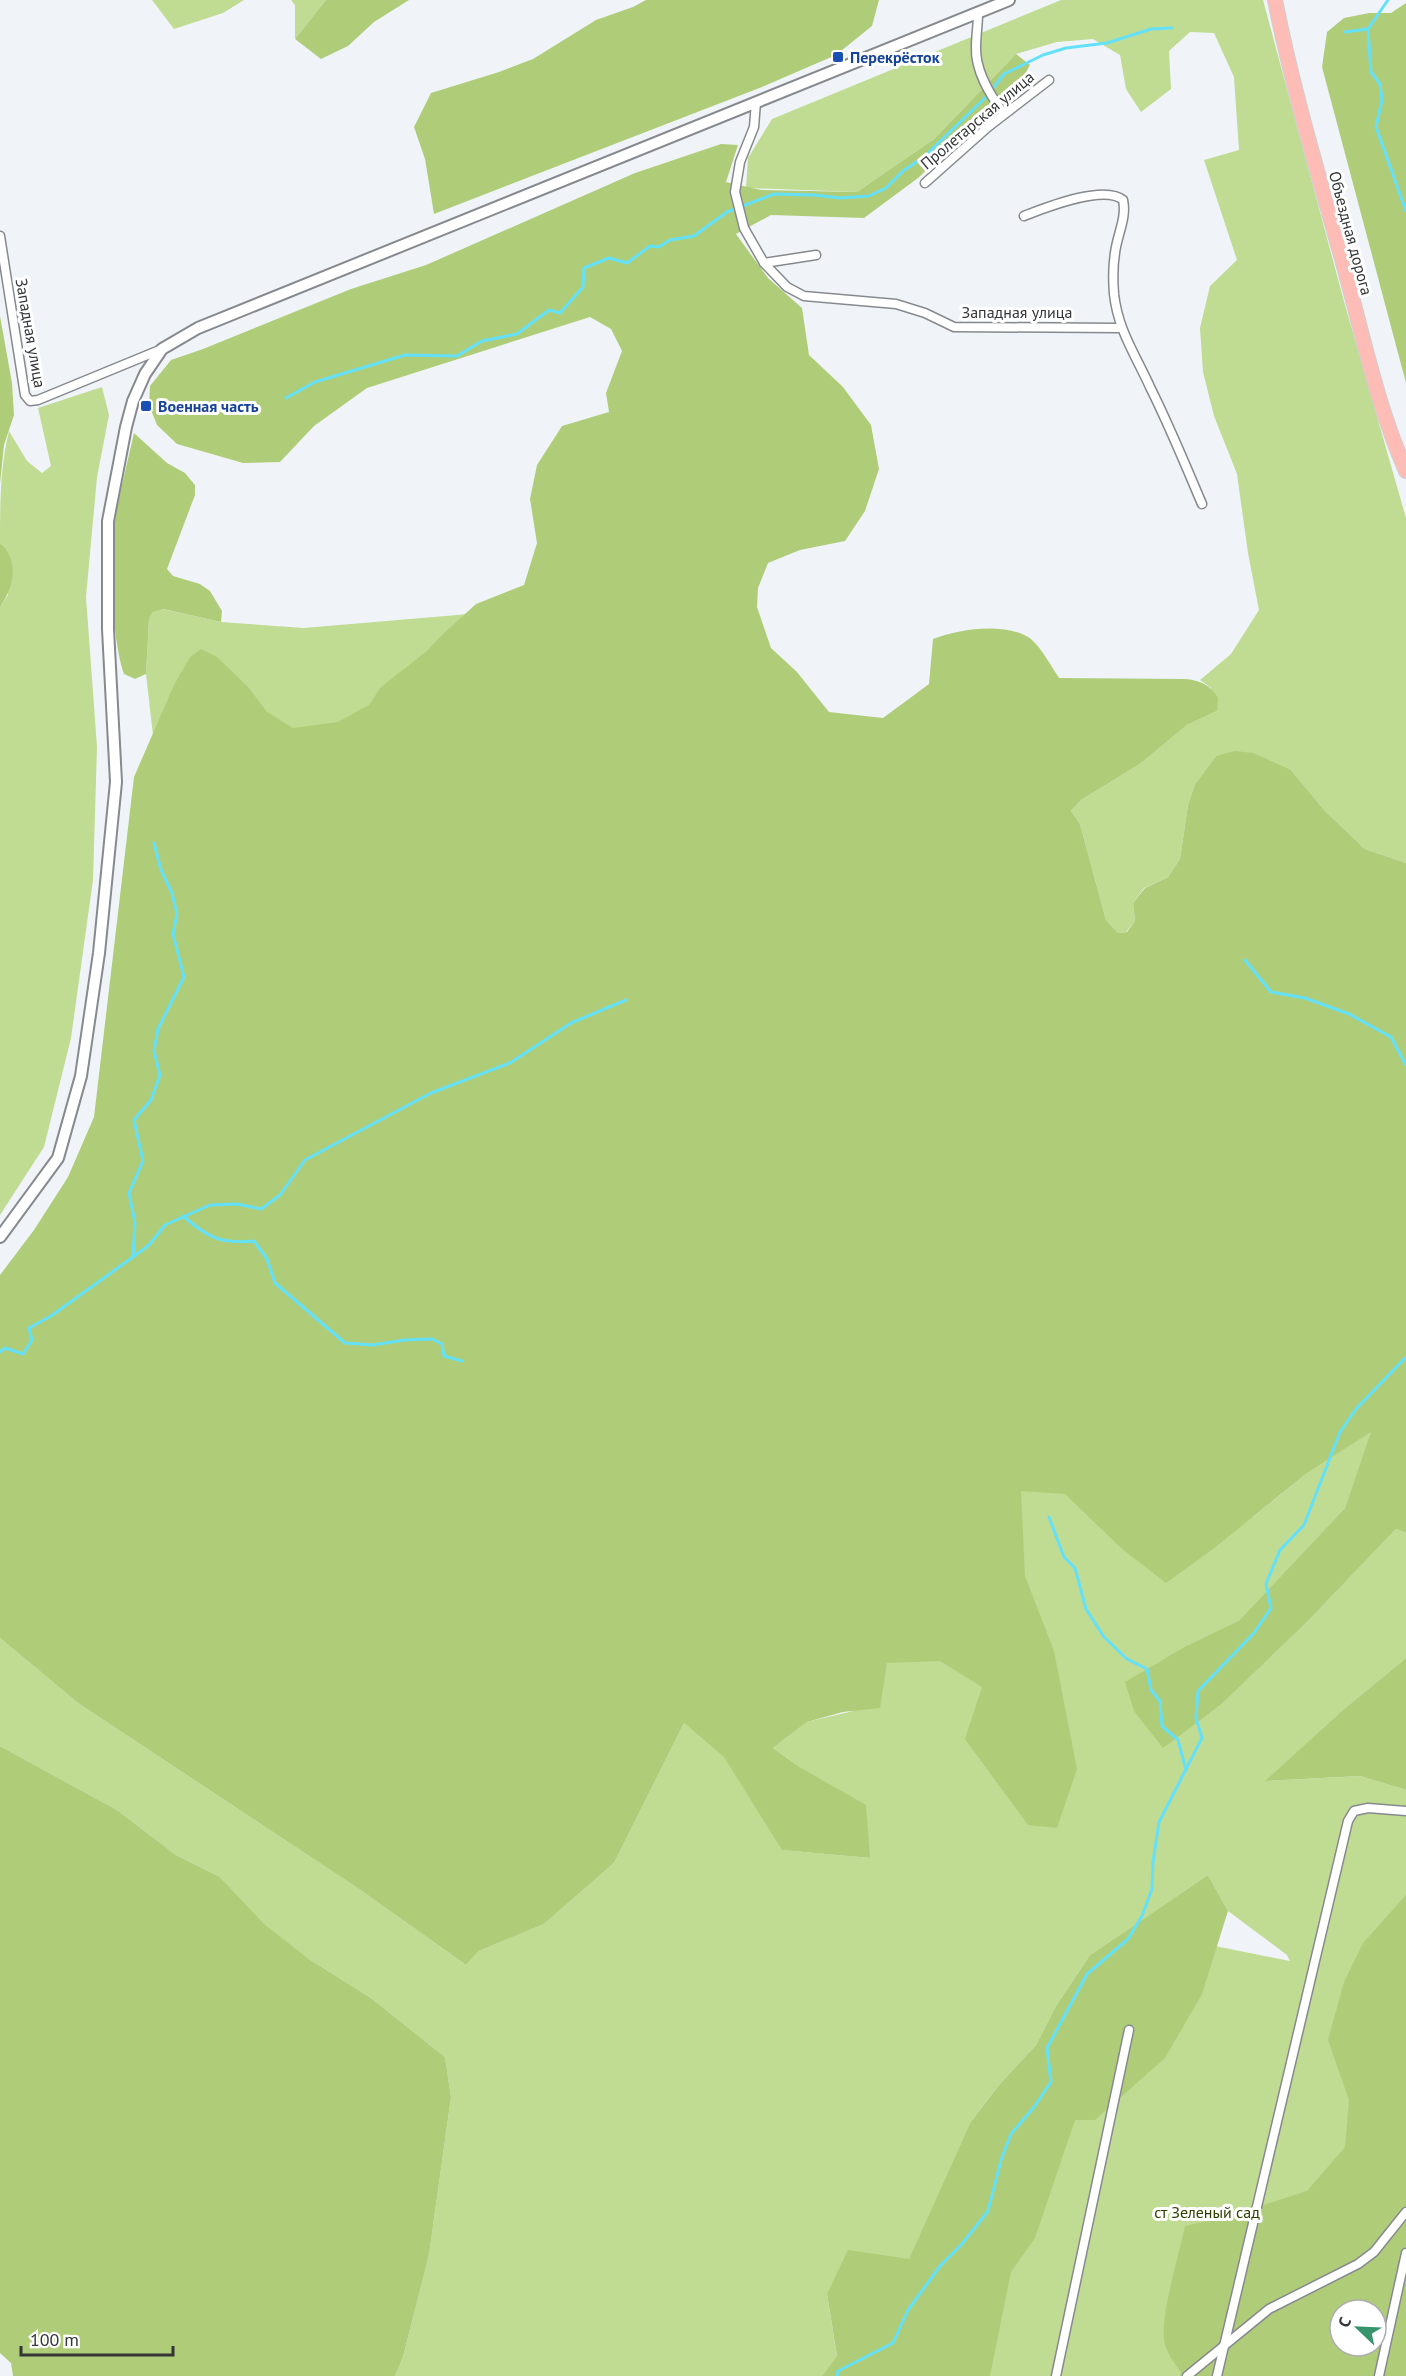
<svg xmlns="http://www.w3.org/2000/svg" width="1406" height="2376" font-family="'PT Sans',sans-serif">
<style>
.green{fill:#c0db92;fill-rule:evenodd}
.forest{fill:#afcd79;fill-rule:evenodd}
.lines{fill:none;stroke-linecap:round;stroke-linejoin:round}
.stream{stroke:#64e1f9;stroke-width:3}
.minor-casing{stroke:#868a8e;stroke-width:11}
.tertiary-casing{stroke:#868a8e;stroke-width:14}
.primary-casing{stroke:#cecfcf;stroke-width:16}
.minor{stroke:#fff;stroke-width:8}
.tertiary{stroke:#fff;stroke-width:10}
.primary{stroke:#febcb7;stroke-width:14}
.transit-dot{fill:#1a4fb4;stroke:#fff;stroke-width:2}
.labels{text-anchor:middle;stroke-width:6;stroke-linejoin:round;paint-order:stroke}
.transit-label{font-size:16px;font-weight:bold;fill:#164399;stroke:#fff;text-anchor:start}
.street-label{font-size:16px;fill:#333537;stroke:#fff}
.park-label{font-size:16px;fill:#2e3f00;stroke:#fff}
</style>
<rect width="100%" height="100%" fill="#f0f4f9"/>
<g class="green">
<path d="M 152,0 L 244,0 L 223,13 L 174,29 Z"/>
<path d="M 291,0 L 326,0 L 295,39 L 295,5 Z"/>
<path d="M 1061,0 L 1263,0 L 1345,305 L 1406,518 L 1406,863 L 1365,849 L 1325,811 L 1291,770 L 1216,756 L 1195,784 L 1188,805 L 1180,859 L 1168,877 L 1144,888 L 1133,903 L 1135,921 L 1126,932 L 1118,933 L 1106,920 L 1080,824 L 1071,811 L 1081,800 L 1140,764 L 1187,725 L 1217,711 L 1211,688 L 1200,680 L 1231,654 L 1259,610 L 1248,553 L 1237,474 L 1214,416 L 1203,372 L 1200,328 L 1210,286 L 1237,260 L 1204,160 L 1239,150 L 1234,77 L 1214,33 L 1190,32 L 1169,51 L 1171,89 L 1141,112 L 1126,89 L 1120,55 L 1093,39 L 1057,42 L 1016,54 L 934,139 L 857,192 L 746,188 L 748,158 L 772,119 Z"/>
<path d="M 102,387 L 109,415 L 97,477 L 86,597 L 97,747 L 93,880 L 71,1038 L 44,1147 L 0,1215 L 0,607 L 8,595 L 2,545 L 0,543 C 0,506 0,467 9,431 L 27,461 L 42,473 L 51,466 L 38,408 Z"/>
<path d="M 563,606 L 726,640 L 1253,1517 L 1306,1474 L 1372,1431 L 1345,1508 L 1239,1622 L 1188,1645 L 1163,1747 L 1222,1704 L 1309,1620 L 1396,1529 L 1406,1533 L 1406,1658 L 1344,1709 L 1266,1781 L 1360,1776 L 1406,1790 L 1406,2376 L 927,2376 L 1052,2130 L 1185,1940 L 1290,1961 L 1287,1955 L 1228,1911 L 1208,1875 L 1090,1955 L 1056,2006 L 1036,2045 L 999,2085 L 970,2123 L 909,2260 L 827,2294 L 837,2357 L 822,2376 L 395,2376 L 403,2357 L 429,2255 L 451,2097 L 445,2057 L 371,1998 L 309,1959 L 263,1924 L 220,1877 L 176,1855 L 117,1810 L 0,1746 L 0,1638 L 78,1703 L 359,1889 L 466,1965 L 479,1951 L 544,1924 L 614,1863 L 684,1723 L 724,1756 L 783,1850 L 870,1858 L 801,1768 L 773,1748 L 807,1722 L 853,1711 L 155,753 L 146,674 L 149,619 L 153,612 L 162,609 L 221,622 L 304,628 ZM 1340,2310 L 1376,2310 L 1376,2346 L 1340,2346 Z"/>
</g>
<g class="forest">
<path d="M 326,0 L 409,0 L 374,22 L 348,46 L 321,59 L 295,39 Z"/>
<path d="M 646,0 L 879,0 L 872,26 L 836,55 L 762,87 L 434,214 L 425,159 L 414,127 L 431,93 L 499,72 L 533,59 L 596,20 L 633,7 Z"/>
<path d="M 1406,3 L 1406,383 L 1322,67 L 1327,32 L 1344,18 L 1369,13 L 1391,13 Z"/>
<path d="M 1016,54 L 1030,65 L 1019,85 L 918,178 L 864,218 L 771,215 L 736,234 L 768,278 L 802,308 L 809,355 L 843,387 L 871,425 L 879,469 L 865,511 L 845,541 L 800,550 L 768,563 L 758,588 L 757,607 L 771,648 L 797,672 L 829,712 L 883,718 L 929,684 L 933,639 C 958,629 1009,621 1032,640 C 1042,649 1051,666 1059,678 L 1186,679 C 1202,681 1210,685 1218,698 L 1217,711 L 1187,725 L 1140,764 L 1081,800 L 1071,811 L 1080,824 L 1106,920 L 1118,933 L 1127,932 L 1135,921 L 1133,903 L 1145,888 L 1168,877 L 1180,859 L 1188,805 L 1195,784 L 1216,756 L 1235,751 L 1253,753 L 1291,770 L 1325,811 L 1365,849 L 1406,863 L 1406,1533 L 1396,1529 L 1309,1620 L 1222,1704 L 1163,1748 L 1134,1711 L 1125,1682 L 1188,1645 L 1239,1621 L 1345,1508 L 1371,1432 L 1306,1474 L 1213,1549 L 1166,1583 L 1121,1548 L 1065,1494 L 1021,1491 L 1025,1576 L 1054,1651 L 1077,1769 L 1057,1828 L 1028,1825 L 965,1739 L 982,1687 L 940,1661 L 887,1663 L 880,1708 L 843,1712 L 807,1722 L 773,1748 L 801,1768 L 866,1805 L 870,1858 L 782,1850 L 724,1757 L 684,1723 L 614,1863 L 544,1924 L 479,1951 L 466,1965 L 359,1889 L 78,1703 L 0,1638 L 0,1275 L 34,1230 L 68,1177 L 94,1117 L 134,777 L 174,685 L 190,657 L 201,649 L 217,657 L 249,688 L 267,712 L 293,728 L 338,722 L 369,705 L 381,687 L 427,651 L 442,635 L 476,604 L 524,585 L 537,543 L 530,499 L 537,465 L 562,426 L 609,412 L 606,393 L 622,351 L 611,329 L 590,317 L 367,388 L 314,426 L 280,462 L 243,463 L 177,444 L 157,425 L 149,405 L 150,386 L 171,360 L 203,349 L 351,289 L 426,265 L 635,173 L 721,144 L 738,145 L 726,182 L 761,190 L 857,192 L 934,139 Z"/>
<path d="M 0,316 L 12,383 L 14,415 L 4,445 L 0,484 Z"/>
<path d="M 134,433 L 167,463 L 185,473 L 195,485 L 195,495 L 167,569 L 173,576 L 200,584 L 210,591 L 222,611 L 221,622 L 163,609 L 153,612 L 149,619 L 146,674 L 135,679 L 124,674 C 111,636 109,554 116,514 C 121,487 128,460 134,433 Z"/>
<path d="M 0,543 C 20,562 14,586 0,607 Z"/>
<path d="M 1406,1658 L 1406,1790 L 1360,1776 L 1265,1781 L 1344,1709 Z"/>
<path d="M 0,1746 L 117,1810 L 176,1855 L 220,1877 L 264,1924 L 309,1959 L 371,1998 L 445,2057 L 451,2097 L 429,2255 L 403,2357 L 395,2376 L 13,2376 L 11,2363 L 0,2353 Z"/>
<path d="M 1208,1875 L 1228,1911 L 1202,1994 L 1165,2058 L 1095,2120 L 1075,2120 L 1035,2238 L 1011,2272 L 990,2376 L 822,2376 L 837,2356 L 827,2294 L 848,2250 L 909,2259 L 970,2123 L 999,2085 L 1036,2045 L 1056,2006 L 1090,1955 Z"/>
<path d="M 1406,1895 L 1406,2376 L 1180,2376 L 1181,2373 C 1175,2363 1166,2353 1164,2340 C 1161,2313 1179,2255 1185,2226 L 1230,2216 L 1307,2191 L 1345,2147 L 1349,2100 L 1328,2040 L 1344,1982 L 1363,1943 ZM 1340,2310 L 1376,2310 L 1376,2346 L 1340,2346 Z"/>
</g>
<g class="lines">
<g class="stream">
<path d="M 1388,0 L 1368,29 L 1371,72 L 1380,84 L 1382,100 L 1376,127 L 1406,211"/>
<path d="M 1345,32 L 1367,29"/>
<path d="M 994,87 L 1004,74 L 1043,55 L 1066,48 L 1107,43 L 1151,29 L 1172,28"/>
<path d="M 286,398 L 315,382 L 405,355 L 457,356 L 482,341 L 517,334 L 549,310 L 560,313 L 583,287 L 584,268 L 609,258 L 627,263 L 650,246 L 659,247 L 670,240 L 694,236 L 727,212 L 774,194 L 814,195 L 840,198 L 869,196 L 886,188 L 903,171 L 924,157 L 986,97"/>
<path d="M 1245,960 L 1271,992 L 1305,998 L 1349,1014 L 1391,1037 L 1406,1065"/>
<path d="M 183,1216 C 208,1238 221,1244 254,1241 L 267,1259 L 275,1283 L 345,1343 L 373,1345 L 404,1340 L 432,1339 L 442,1344 L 444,1356 L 462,1361"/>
<path d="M 133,1256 L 135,1223 L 129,1193 L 143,1161 L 134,1120 L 151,1100 L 160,1075 L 154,1051 L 158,1029 L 184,977 L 173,934 L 177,914 L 172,893 L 161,870 L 154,843"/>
<path d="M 0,1352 L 5,1348 L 23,1354 L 32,1340 L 29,1328 L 51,1316 L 133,1257 L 149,1245 L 165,1225 L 210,1205 L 237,1204 L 261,1209 L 280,1195 L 305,1160 L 431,1093 L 510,1063 L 571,1023 L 626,1000"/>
<path d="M 1049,1517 L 1064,1557 L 1075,1568 L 1086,1609 L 1104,1637 L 1127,1659 L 1147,1669 L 1151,1690 L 1160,1701 L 1162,1726 L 1178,1740 L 1186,1770"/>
<path d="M 837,2376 L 838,2371 L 893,2343 L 908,2310 L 940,2266 L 962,2244 L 988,2211 L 1001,2160 L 1011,2134 L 1034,2107 L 1051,2082 L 1047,2048 L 1087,1974 L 1128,1939 L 1142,1916 L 1152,1889 L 1153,1862 L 1159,1822 L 1202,1738 L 1196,1718 L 1198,1691 L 1254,1633 L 1271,1608 L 1266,1584 L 1280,1550 L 1304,1525 L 1340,1432 L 1356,1409 L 1406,1357"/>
</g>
<defs>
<g id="minor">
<path d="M 978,13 C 978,25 976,36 976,47 C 975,71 990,95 1004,114"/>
<path d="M 756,102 L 754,127 L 740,162 L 735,192 L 744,228 L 764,263 L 787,287 L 804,296 L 896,304 L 925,313 L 954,327 L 1120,328"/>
<path d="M 925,183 L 988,127 L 1049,80"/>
<path d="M 1024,216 C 1045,208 1104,184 1123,200 C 1127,218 1117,235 1115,253 C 1113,265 1113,281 1114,294 C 1118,330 1135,354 1150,387 C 1169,425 1185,464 1202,504"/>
<path d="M 0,236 L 25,395 L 30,401 L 38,400 L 162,349"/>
<path d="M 764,263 L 816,255"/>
<path d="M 1056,2376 L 1129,2030"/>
<path d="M 1187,2376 L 1269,2309 L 1358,2264 L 1374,2252 L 1406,2212"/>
<path d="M 1217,2376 L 1348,1821 L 1354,1811 L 1368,1808 L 1406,1811"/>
<path d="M 1379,2376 L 1406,2253"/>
</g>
<path id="tertiary" d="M 0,1237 L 58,1158 L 81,1076 L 99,953 L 116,782 L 108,629 L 108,521 L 126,427 L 133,401 L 145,374 L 162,349 L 198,328 L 1009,0"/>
<path id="primary" d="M 1275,0 C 1293,91 1320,180 1345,270 C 1363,337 1378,408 1406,471"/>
</defs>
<use href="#minor" class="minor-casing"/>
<use href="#tertiary" class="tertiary-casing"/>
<use href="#primary" class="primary-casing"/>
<use href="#minor" class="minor"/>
<use href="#tertiary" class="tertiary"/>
<use href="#primary" class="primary"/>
</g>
<g class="transit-dot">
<rect x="832" y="51" width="12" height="12" rx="3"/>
<rect x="140" y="400" width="12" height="12" rx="3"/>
</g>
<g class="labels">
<g class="transit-label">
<text x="850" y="63">Перекрёсток</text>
<text x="158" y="412">Военная часть</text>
</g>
<g class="street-label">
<text transform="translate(977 120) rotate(-40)" y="6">Пролетарская улица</text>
<text transform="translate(1351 233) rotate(75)" y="6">Объездная дорога</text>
<text x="1017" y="318">Западная улица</text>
<text transform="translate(31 333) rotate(80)" y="6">Западная улица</text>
</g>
<g class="park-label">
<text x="1207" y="2218">ст Зеленый сад</text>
</g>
</g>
<g transform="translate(1358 2328) rotate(293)"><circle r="28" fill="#ffffff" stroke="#adaeaf" stroke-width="1.5"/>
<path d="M0-4.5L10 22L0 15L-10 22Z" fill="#38946b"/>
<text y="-9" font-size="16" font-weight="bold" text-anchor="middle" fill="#333537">С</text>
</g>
<path d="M21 2346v9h152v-9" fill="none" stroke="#333537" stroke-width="3"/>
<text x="30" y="2346" font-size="18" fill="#333537" stroke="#ffffff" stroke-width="4.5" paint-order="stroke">100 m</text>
</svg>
